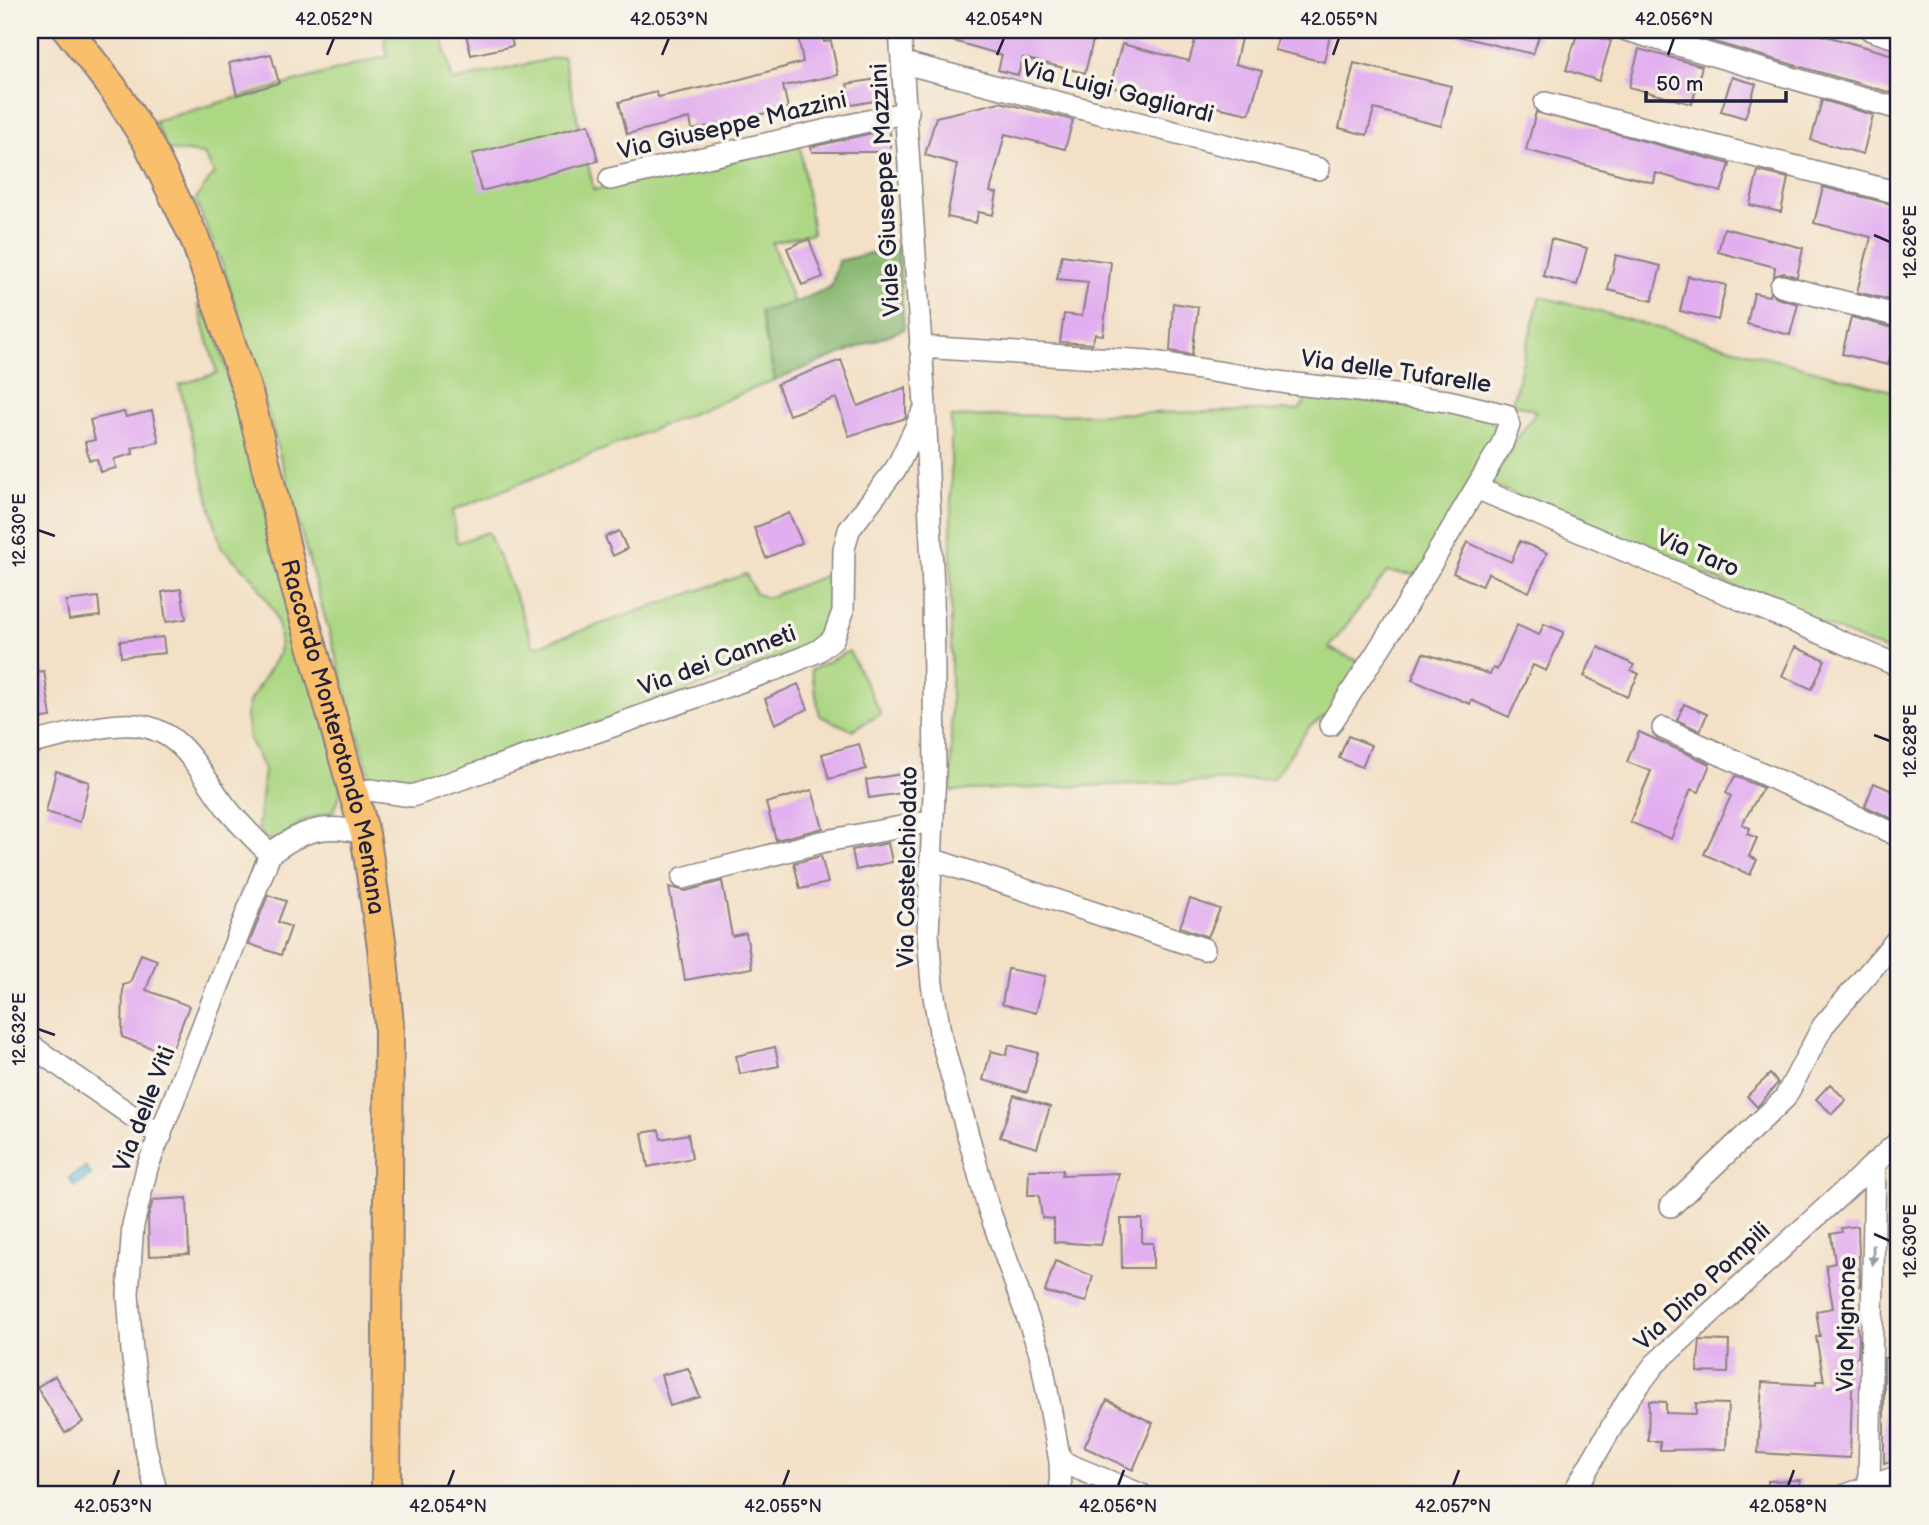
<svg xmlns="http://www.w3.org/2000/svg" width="1929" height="1525" font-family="'Balsamiq Sans',sans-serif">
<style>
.green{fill:#acd783;stroke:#677c5f;stroke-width:2}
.forest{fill:#89b871;stroke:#566d56;stroke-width:2}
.water{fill:#69c4e7;stroke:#467391;stroke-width:2}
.building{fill:#e2aef0}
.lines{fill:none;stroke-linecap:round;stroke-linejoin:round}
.minor-casing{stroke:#8a8180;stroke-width:24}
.major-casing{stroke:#8a8180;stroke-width:32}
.minor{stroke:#fff;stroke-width:21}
.major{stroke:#f9bf6d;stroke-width:28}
.oneway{fill:#9c9ca7}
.ticks{fill:none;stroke:#22223b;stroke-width:2.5}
.labels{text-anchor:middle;stroke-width:7;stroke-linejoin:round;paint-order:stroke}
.street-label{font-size:24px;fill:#22223b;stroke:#f7f3e8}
.neatline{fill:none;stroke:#22223b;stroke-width:2.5}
.ticks-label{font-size:18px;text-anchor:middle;fill:#22223b}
</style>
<rect width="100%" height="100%" fill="#f7f3e8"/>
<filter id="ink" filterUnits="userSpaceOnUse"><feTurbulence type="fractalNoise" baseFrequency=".0143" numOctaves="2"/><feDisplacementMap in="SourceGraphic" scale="14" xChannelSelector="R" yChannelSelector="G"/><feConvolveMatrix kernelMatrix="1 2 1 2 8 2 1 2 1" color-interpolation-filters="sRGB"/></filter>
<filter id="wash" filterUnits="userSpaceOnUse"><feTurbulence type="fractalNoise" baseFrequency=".00686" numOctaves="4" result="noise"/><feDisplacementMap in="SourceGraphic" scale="28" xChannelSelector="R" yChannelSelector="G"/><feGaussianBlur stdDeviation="1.57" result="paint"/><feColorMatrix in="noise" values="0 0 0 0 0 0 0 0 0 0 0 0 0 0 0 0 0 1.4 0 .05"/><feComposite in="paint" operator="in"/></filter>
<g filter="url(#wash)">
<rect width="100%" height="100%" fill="#f3e0c6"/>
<g class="green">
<path d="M 388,30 L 440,30 L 453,81 L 563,56 L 594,190 L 800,145 L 813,233 L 772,243 L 794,303 L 760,312 L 775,380 L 452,511 L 457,543 L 488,532 L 519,605 L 534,647 L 746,574 L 755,593 L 767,598 L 837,571 L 825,628 L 810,646 L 408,792 L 371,782 L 254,363 L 223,266 L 195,200 L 214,173 L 204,154 L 168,150 L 154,121 L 388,56 L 384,42 Z"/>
<path d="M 1540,296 L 1899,393 L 1899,608 L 1889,652 L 1488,483 L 1536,411 L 1512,403 Z"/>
<path d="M 198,305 L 210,311 L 340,777 L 340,794 L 334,811 C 325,814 315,816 306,820 C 292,827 284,843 266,840 L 258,828 L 264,769 L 249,739 L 246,715 L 249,702 L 279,653 L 280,632 L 274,612 L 254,579 L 221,547 L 179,385 L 217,373 Z"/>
<path d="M 1311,394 L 1488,416 L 1499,432 L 1418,575 L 1387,572 L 1329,648 L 1362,663 L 1329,713 L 1309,727 L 1273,779 L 951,791 L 951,417 L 1299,410 Z"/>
<path d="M 849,651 L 881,714 L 852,730 L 820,716 L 811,670 Z"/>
</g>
<path class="forest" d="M 898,247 L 904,329 L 775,380 L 760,312 L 794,303 L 831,287 L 838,261 Z"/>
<path class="water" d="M 86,1167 L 91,1175 L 74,1186 L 69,1178 Z"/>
<g id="blocks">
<g class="building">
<path d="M 465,30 L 509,30 L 513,46 L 471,55 Z"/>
<path d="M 797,30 L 823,30 L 824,42 L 831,41 L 838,75 L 783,86 L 788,108 L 692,130 L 690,118 L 627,134 L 619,102 L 656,92 L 658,97 L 737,80 L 803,62 Z"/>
<path d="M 929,30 L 1086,30 L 1095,32 L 1085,73 L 1023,58 L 1018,75 L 998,70 L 1002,55 L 929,34 Z"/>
<path d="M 1198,30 L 1243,30 L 1235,64 L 1262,71 L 1249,114 L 1156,94 L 1154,100 L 1110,86 L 1122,44 L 1189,61 Z"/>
<path d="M 1279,30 L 1310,30 L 1330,35 L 1324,62 L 1274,50 Z"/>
<path d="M 1458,30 L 1541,30 L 1533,54 L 1457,36 Z"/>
<path d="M 1687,30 L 1805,30 L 1886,53 L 1899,60 L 1899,95 L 1686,34 Z"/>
<path d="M 1578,31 L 1611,41 L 1599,81 L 1566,70 Z"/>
<path d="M 1639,49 L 1702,66 L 1692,104 L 1629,87 Z"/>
<path d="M 271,54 L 279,83 L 237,95 L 229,63 Z"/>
<path d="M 1354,63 L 1451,86 L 1441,126 L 1374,109 L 1367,135 L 1339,128 Z"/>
<path d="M 1732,77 L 1756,84 L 1745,118 L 1721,111 Z"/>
<path d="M 883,78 L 886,99 L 851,105 L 847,84 Z"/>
<path d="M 1822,100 L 1873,115 L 1863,154 L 1811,140 Z"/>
<path d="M 1000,102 L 1073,120 L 1065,149 L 1005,134 L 990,192 L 997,193 L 993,215 L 978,212 L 976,223 L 947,217 L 957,164 L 925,155 L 936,117 Z"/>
<path d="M 1536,112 L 1730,164 L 1721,192 L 1656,173 L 1654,183 L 1526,150 Z"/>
<path d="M 589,124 L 598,161 L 481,191 L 472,154 Z"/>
<path d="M 890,129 L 890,152 L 812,152 L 811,147 Z"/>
<path d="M 1758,171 L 1788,178 L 1781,212 L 1750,205 Z"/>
<path d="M 1823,187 L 1899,206 L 1898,302 L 1857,292 L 1871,237 L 1814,223 Z"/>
<path d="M 1724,228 L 1803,248 L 1797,277 L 1784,273 L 1774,276 L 1775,267 L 1718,252 Z"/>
<path d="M 809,239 L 823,277 L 802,285 L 787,248 Z"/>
<path d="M 1551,239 L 1587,248 L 1577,285 L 1543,276 Z"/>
<path d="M 1062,255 L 1111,262 L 1103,335 L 1095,334 L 1092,344 L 1060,342 L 1064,314 L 1082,316 L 1088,282 L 1057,279 Z"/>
<path d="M 1616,255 L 1661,266 L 1652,301 L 1608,290 Z"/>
<path d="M 1688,276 L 1726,285 L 1718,320 L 1680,311 Z"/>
<path d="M 1770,292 L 1777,298 L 1798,304 L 1790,335 L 1747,324 L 1754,293 L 1769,296 Z"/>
<path d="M 1173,303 L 1198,307 L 1192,355 L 1170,351 Z"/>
<path d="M 1851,317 L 1897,329 L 1888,365 L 1842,354 Z"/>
<path d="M 841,360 L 858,406 L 906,387 L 906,418 L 849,436 L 836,398 L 789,415 L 777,384 Z"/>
<path d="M 152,411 L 159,442 L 132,448 L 133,454 L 114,459 L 116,468 L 100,472 L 97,459 L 89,460 L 85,442 L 95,440 L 90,420 L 124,412 L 126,417 Z"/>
<path d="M 789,513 L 802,543 L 766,558 L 754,528 Z"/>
<path d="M 619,531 L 627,549 L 613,556 L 605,537 Z"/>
<path d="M 1520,541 L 1547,553 L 1529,592 L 1488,573 L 1482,586 L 1453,573 L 1467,542 L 1511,562 Z"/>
<path d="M 181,589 L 186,619 L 166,622 L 162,592 Z"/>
<path d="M 98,597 L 100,616 L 69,620 L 66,601 Z"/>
<path d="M 1544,624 L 1564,632 L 1546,671 L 1533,665 L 1509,717 L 1471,700 L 1470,704 L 1412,680 L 1423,653 L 1490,674 L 1493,668 L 1497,670 L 1517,625 L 1539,635 Z"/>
<path d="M 163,637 L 165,653 L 121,657 L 120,641 Z"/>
<path d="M 1598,647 L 1634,665 L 1631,670 L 1639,674 L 1627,697 L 1584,676 Z"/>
<path d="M 1795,647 L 1825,660 L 1812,689 L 1782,676 Z"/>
<path d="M 44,671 L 51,717 L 30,720 L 30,673 Z"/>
<path d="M 798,684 L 808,709 L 775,724 L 765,699 Z"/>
<path d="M 1684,704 L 1707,714 L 1700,731 L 1677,720 Z"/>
<path d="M 1639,732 L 1710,764 L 1699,792 L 1691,789 L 1671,839 L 1630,822 L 1651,771 L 1627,762 Z"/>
<path d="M 1348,736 L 1371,745 L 1362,767 L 1339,758 Z"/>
<path d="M 859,744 L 866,769 L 829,779 L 822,754 Z"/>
<path d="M 56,771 L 89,782 L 80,822 L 46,812 Z"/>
<path d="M 907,773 L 909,792 L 869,798 L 866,780 Z"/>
<path d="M 1735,776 L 1763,788 L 1742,824 L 1750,828 L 1747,834 L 1757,838 L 1749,856 L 1757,860 L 1750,875 L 1704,854 L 1731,796 L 1726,793 Z"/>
<path d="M 1874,783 L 1899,794 L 1899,822 L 1865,806 Z"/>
<path d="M 812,790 L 823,828 L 776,840 L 766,803 Z"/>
<path d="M 888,843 L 892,862 L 856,870 L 852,850 Z"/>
<path d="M 821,856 L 828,883 L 800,889 L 794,863 Z"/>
<path d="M 722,881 L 732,936 L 746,933 L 752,968 L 685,980 L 669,887 L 686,891 Z"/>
<path d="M 268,895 L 286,901 L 278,922 L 291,927 L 281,955 L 249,944 Z"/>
<path d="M 1190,899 L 1220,909 L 1208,937 L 1180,927 Z"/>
<path d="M 141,954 L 157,960 L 146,990 L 189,1006 L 170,1055 L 122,1037 L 123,985 L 130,983 Z"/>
<path d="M 1008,969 L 1045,976 L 1036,1013 L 1002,1004 Z"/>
<path d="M 1009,1045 L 1038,1053 L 1027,1092 L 983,1080 L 991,1051 L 1006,1055 Z"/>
<path d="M 775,1047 L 779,1066 L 740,1074 L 736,1056 Z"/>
<path d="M 1770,1074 L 1778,1083 L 1757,1107 L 1747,1096 Z"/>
<path d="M 1830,1084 L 1846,1100 L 1832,1114 L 1816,1099 Z"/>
<path d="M 1014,1095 L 1050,1107 L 1037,1148 L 1000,1137 Z"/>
<path d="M 659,1130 L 661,1139 L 688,1134 L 692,1158 L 648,1167 L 642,1133 Z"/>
<path d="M 1029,1170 L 1063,1170 L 1062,1175 L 1119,1173 L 1101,1245 L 1054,1242 L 1054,1219 L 1042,1218 L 1039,1195 L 1028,1195 Z"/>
<path d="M 187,1198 L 189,1254 L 149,1256 L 148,1218 L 153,1200 Z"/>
<path d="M 1121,1219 L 1142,1219 L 1142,1243 L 1153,1243 L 1153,1268 L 1122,1268 Z"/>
<path d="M 1858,1226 L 1860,1286 L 1850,1288 L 1859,1338 L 1858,1357 L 1853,1358 L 1850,1458 L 1758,1453 L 1762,1382 L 1816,1385 L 1816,1381 L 1824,1381 L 1816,1337 L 1820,1336 L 1816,1311 L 1833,1308 L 1826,1265 L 1835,1263 L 1831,1234 L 1842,1232 L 1841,1228 Z"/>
<path d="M 1055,1261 L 1093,1276 L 1086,1302 L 1045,1292 Z"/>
<path d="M 1700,1340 L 1729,1341 L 1728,1373 L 1697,1372 Z"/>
<path d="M 1884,1358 L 1899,1358 L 1899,1458 L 1884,1463 Z"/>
<path d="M 688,1368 L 700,1397 L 670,1406 L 661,1375 Z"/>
<path d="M 55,1376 L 83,1422 L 65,1433 L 37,1387 Z"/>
<path d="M 1107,1400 L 1153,1423 L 1133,1470 L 1084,1447 Z"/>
<path d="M 1649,1401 L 1666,1402 L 1666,1413 L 1696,1414 L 1696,1403 L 1728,1404 L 1726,1449 L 1660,1450 L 1660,1441 L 1648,1441 Z"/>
<path d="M 1800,1480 L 1800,1495 L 1768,1495 L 1768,1481 Z"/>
</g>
</g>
</g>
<g filter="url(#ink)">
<use href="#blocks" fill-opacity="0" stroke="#8a8180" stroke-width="2"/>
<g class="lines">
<defs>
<g id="minor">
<path d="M 900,30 L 925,405 L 933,590 L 935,771 L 928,934 L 932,984 L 941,1038 L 988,1207 L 1040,1353 L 1060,1461 L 1061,1495"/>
<path d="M 1626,30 L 1899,109"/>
<path d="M 1871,30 L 1899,39"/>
<path d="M 904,63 L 1319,169"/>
<path d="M 1545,103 L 1899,193"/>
<path d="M 610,179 L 908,112"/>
<path d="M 1781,286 L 1899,316"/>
<path d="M 920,347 L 1148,361 L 1287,383 L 1448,401 L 1506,415 L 1509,425 L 1502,444 L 1399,618 L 1330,725"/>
<path d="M 1476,488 L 1899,666"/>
<path d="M 1663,728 L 1899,836"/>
<path d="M 30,743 C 63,737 101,723 135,725 C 184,729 200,774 226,807 C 239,824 255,839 270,854"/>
<path d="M 370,790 L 412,796 L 779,668 L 818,651 L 833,639 L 843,612 L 844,549 L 849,530 L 897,467 L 922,414"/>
<path d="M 931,859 L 1204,949"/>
<path d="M 683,878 L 821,842 L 933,821"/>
<path d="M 30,1045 L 161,1136"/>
<path d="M 1671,1206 L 1785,1098 L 1823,1026 L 1899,937"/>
<path d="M 1060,1461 L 1142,1495"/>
<path d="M 1869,1486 L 1875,1162"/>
<path d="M 157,1495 L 145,1446 L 132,1351 L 128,1294 L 133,1225 L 147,1168 L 270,854 C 301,830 327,822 365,834"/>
<path d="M 1572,1495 L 1628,1399 L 1655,1364 L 1899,1141"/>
<path d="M 1846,1495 L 1899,1476"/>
</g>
<g id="major">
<path id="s1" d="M 68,30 L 113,88 L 148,143 L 195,239 L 249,396 L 295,585 L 365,834 L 382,947 L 389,1026 L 386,1495"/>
</g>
</defs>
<use href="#minor" class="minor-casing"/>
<use href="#major" class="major-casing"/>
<use href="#minor" class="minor"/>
<use href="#major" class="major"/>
</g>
<defs><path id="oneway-solid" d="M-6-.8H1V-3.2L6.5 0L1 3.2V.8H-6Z" transform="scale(1.75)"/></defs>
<use class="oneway" href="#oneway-solid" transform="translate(1873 1255) rotate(91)"/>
</g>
<path class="ticks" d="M 327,55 L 334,38M 662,55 L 669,38M 997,55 L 1004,38M 1333,55 L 1339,38M 1668,55 L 1674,38M 1874,235 L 1890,242M 38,530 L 55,536M 1874,735 L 1890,741M 38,1029 L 55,1035M 1874,1234 L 1890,1241M 113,1486 L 119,1470M 448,1486 L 454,1470M 783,1486 L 789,1470M 1118,1486 L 1124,1470M 1453,1486 L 1459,1470M 1788,1486 L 1794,1470"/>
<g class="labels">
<g class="street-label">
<text transform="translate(1118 91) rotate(14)" y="8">Via Luigi Gagliardi</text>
<text transform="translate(732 125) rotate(-13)" y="8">Via Giuseppe Mazzini</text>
<text transform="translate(885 190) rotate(-93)" y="8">Viale Giuseppe Mazzini</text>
<text transform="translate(1396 371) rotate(8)" y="8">Via delle Tufarelle</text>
<text transform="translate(1698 553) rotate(23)" y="8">Via Taro</text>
<text transform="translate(717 660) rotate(-20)" y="8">Via dei Canneti</text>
<text dy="8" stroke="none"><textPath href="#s1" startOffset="763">Raccordo Monterotondo Mentana</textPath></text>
<text transform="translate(907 867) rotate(-89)" y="8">Via Castelchiodato</text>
<text transform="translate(144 1109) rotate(-69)" y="8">Via delle Viti</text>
<text transform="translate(1702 1286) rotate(-43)" y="8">Via Dino Pompili</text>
<text transform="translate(1846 1324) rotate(-89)" y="8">Via Mignone</text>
</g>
</g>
<rect width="1929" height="1525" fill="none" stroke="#f7f3e8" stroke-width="77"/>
<path d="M1646 91v10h140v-10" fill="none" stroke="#22223b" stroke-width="3.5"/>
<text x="1656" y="91" font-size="21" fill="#22223b" stroke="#f7f3e8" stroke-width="5" paint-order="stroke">50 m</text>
<rect x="38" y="38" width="1852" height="1448" class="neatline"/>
<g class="ticks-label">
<text x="334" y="25">42.052°N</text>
<text x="669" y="25">42.053°N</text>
<text x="1004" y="25">42.054°N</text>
<text x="1339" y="25">42.055°N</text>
<text x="1674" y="25">42.056°N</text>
<text transform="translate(1910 242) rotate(-90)" y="6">12.626°E</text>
<text transform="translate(19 530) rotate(-90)" y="6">12.630°E</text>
<text transform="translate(1910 741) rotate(-90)" y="6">12.628°E</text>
<text transform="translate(19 1029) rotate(-90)" y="6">12.632°E</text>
<text transform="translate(1910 1241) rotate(-90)" y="6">12.630°E</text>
<text x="113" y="1512">42.053°N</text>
<text x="448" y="1512">42.054°N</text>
<text x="783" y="1512">42.055°N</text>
<text x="1118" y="1512">42.056°N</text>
<text x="1453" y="1512">42.057°N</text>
<text x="1788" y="1512">42.058°N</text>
</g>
</svg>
